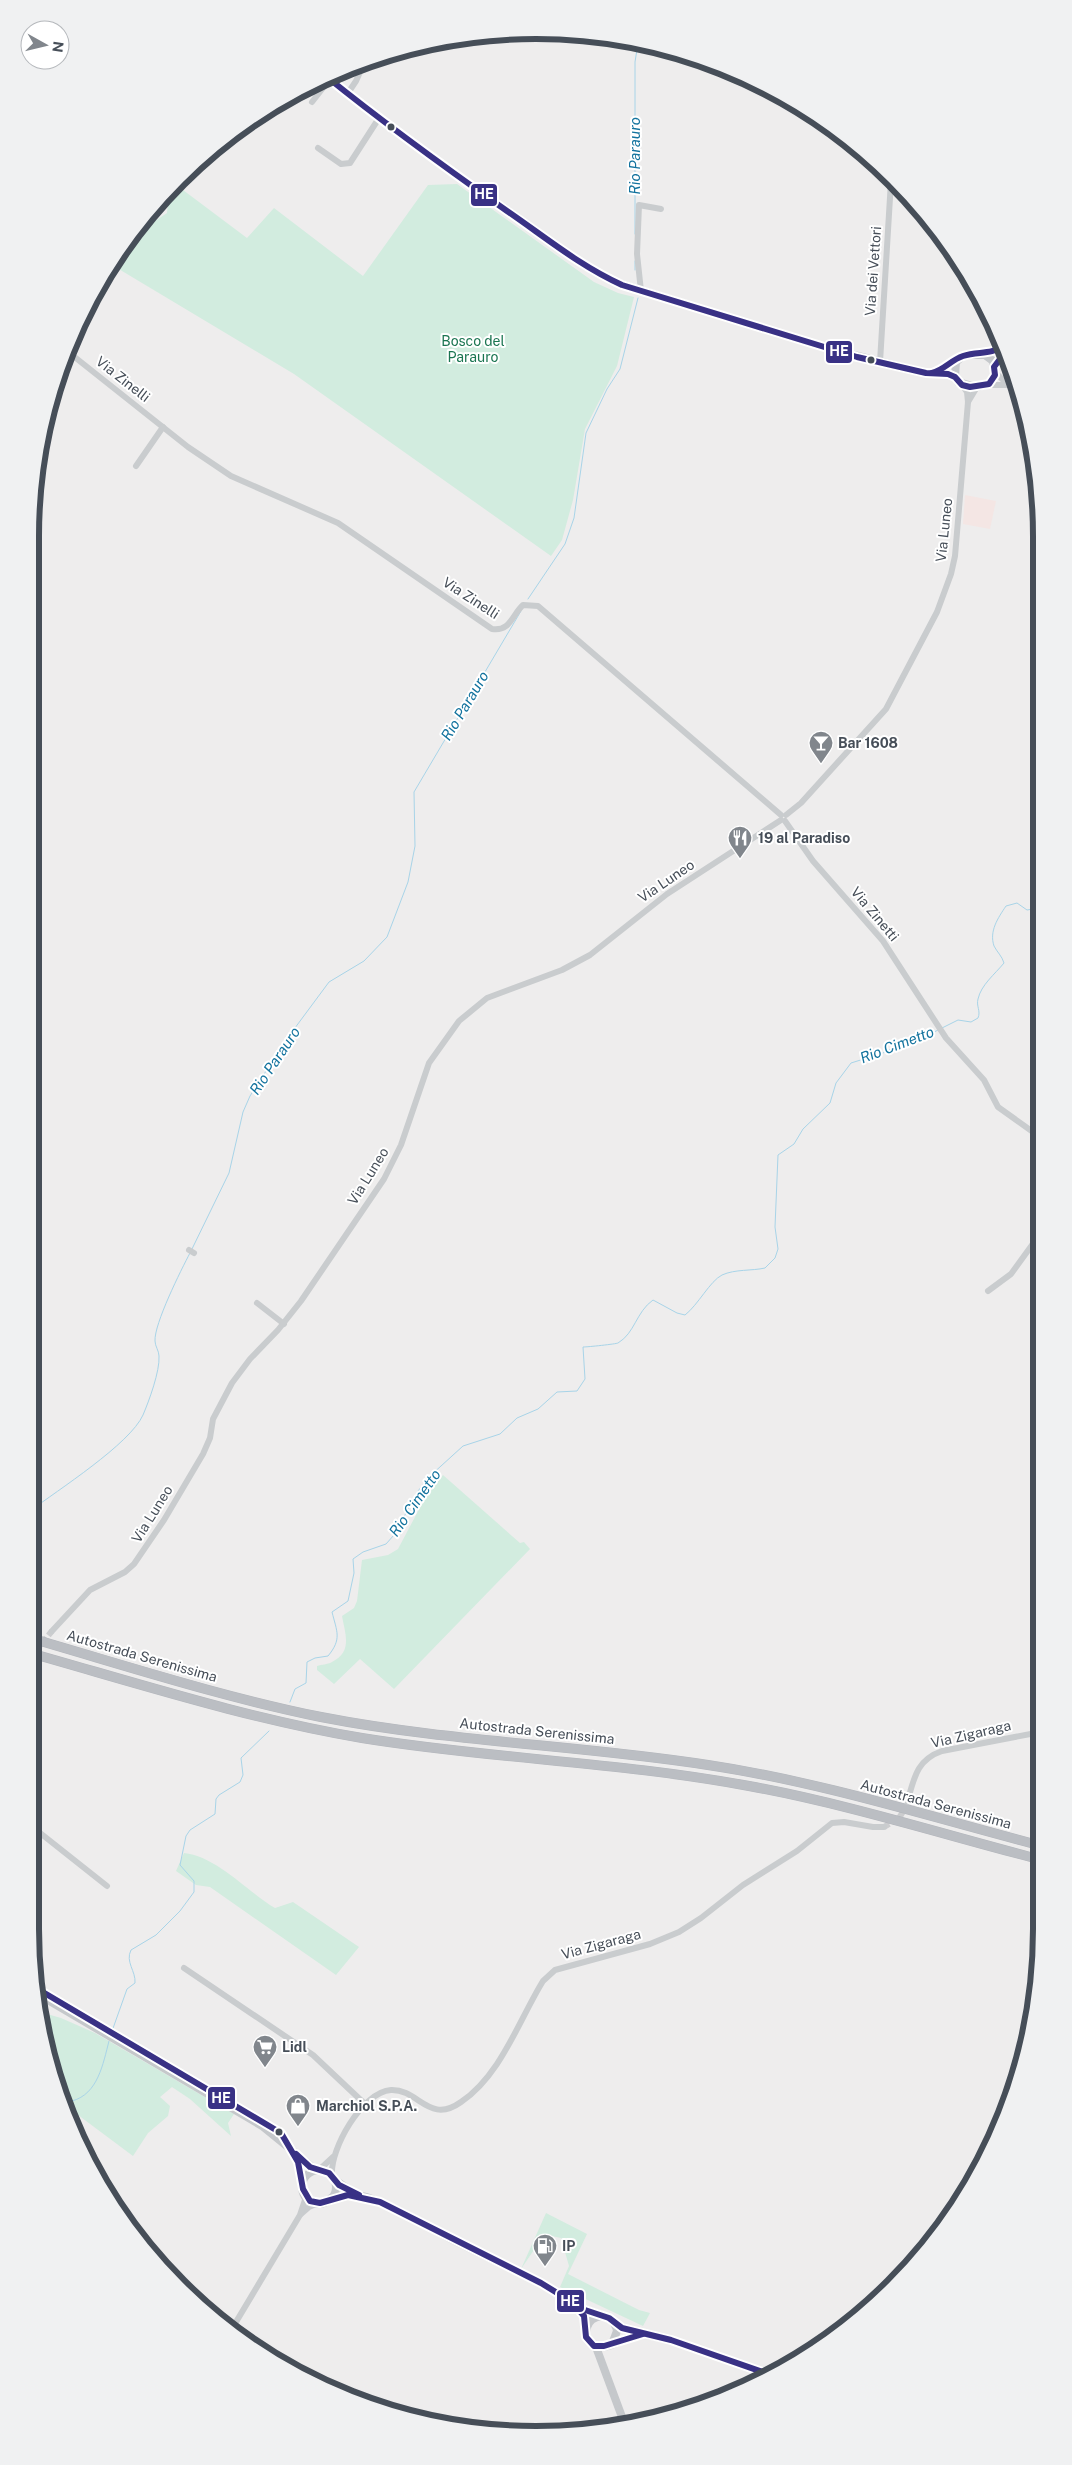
<svg xmlns="http://www.w3.org/2000/svg" width="1072" height="2465" font-family="'Public Sans',sans-serif">
<style>
.medical{fill:#f4e6e4}
.green{fill:#d2ecdf}
.lines{fill:none;stroke-linecap:round;stroke-linejoin:round}
.stream{stroke:#a8d4e8;stroke-width:1}
.minor-tunnel{stroke:#cccdcf;stroke-width:6;stroke-dasharray:6 3;stroke-linecap:butt}
.highway-casing{stroke:#b3b6bc;stroke-width:10}
.minor{stroke:#c9ccce;stroke-width:6}
.major{stroke:#c5c8cb;stroke-width:8}
.highway{stroke:#bbbec3;stroke-width:9}
.bus-1-casing{stroke:#fff;stroke-width:10}
.bus-1{stroke:#393185;stroke-width:6}
.bus-dot{fill:#464e58;stroke:#fff;stroke-width:2}
.labels{text-anchor:middle;stroke-width:4;stroke-linejoin:round;paint-order:stroke}
.street-label{font-size:14px;fill:#464e58;stroke:#fff}
.park-label{font-size:14px;fill:#1b7551;stroke:#fff}
.poi-label{font-size:14px;font-weight:bold;fill:#464e58;stroke:#fff;text-anchor:start}
.water-label{font-size:15px;font-style:italic;fill:#13739e;stroke:#fff}
.rim{fill:none;stroke:#464e58;stroke-width:6}
.line-badge{stroke:#fff;stroke-width:2}
.badge-label{font-size:14px;text-anchor:middle;font-weight:bold;fill:#fff}
</style>
<rect width="100%" height="100%" fill="#eeeded"/>
<path class="medical" d="M 965,495 L 996,501 L 990,529 L 963,524 Z"/>
<g class="green">
<path d="M 175,184 L 247,238 L 274,208 L 363,276 L 428,185 L 457,184 L 594,282 L 618,293 L 634,297 L 617,366 L 585,429 L 573,500 L 562,540 L 551,556 L 294,374 L 117,268 L 143,229 L 167,213 L 169,191 Z"/>
<path d="M 443,1475 L 520,1543 L 524,1542 L 530,1549 L 394,1689 L 360,1659 L 334,1684 L 317,1670 L 317,1666 C 322,1664 327,1665 332,1662 C 353,1652 345,1633 342,1616 L 354,1608 L 357,1601 L 362,1560 L 388,1555 L 398,1549 L 425,1498 Z"/>
<path d="M 184,1853 C 216,1856 248,1892 275,1908 L 293,1902 L 359,1947 L 336,1975 L 210,1887 L 196,1885 L 176,1871 Z"/>
<path d="M 47,2014 L 61,2018 L 95,2033 L 234,2114 L 228,2123 L 231,2136 L 190,2099 L 172,2087 L 160,2097 L 170,2106 L 168,2116 L 148,2133 L 133,2156 L 62,2103 L 40,2027 L 39,2016 Z"/>
<path d="M 546,2213 L 587,2234 L 568,2274 L 639,2310 L 650,2313 L 643,2326 L 560,2287 L 569,2266 L 561,2238 L 547,2235 L 540,2241 L 521,2269 Z"/>
</g>
<g class="lines">
<g class="stream">
<path d="M 635,234 L 635,62 L 638,43"/>
<path d="M 635,270 L 635,261"/>
<path d="M 528,599 L 565,544 L 574,518 L 586,433 L 607,389 L 620,369 L 638,298"/>
<path d="M 942,1028 L 958,1020 L 971,1022 L 978,1018 C 981,1011 976,1006 978,999 C 981,985 995,974 1004,963 C 1002,956 997,952 994,946 C 989,931 998,918 1006,906 L 1017,903 L 1027,910 L 1039,908"/>
<path d="M 192,1249 L 229,1173 L 243,1112 L 250,1096 L 286,1040 L 329,982 L 364,961 L 387,937 L 408,882 L 415,846 L 414,792 L 521,611"/>
<path d="M 30,1511 C 58,1490 130,1444 143,1415 C 149,1401 160,1371 159,1356 C 159,1351 155,1346 155,1341 C 154,1324 181,1270 190,1253"/>
<path d="M 290,1702 L 295,1689 L 306,1683 L 307,1662 L 315,1658 L 328,1656 C 342,1639 337,1632 332,1612 L 348,1601 L 354,1573 L 353,1559 L 363,1552 L 386,1544 L 394,1535 L 418,1491 L 430,1476 L 463,1446 L 500,1434 L 517,1418 L 538,1409 L 557,1392 L 577,1391 L 585,1379 L 583,1347 C 588,1347 616,1344 618,1343 C 635,1333 636,1312 653,1300 L 677,1313 L 685,1315 C 698,1305 710,1281 722,1275 C 735,1269 752,1271 765,1268 L 775,1258 L 778,1249 L 775,1227 L 778,1155 L 794,1144 L 803,1129 L 830,1103 L 836,1083 L 851,1063 L 883,1053 L 902,1043 L 917,1041 L 938,1030"/>
<path d="M 111,2034 L 127,1989 L 135,1983 C 136,1971 125,1962 131,1950 L 156,1935 L 180,1911 L 194,1892 L 194,1881 L 180,1865 L 186,1836 L 190,1830 L 215,1814 L 216,1799 L 219,1795 L 240,1782 L 243,1775 L 241,1758 L 269,1731"/>
<path d="M 59,2096 L 72,2101 C 98,2094 103,2064 109,2041"/>
</g>
<g class="minor-tunnel">
<path d="M 31,1656 L 52,1631"/>
<path d="M 884,1827 L 899,1818 L 906,1807"/>
</g>
<defs>
<g id="highway">
<path d="M 30,1638 C 127,1666 222,1697 321,1717 C 449,1742 580,1745 708,1765 C 821,1782 931,1817 1042,1846"/>
<path d="M 30,1653 C 140,1684 249,1719 362,1738 C 491,1759 621,1762 749,1786 C 848,1804 945,1835 1042,1860"/>
</g>
</defs>
<use href="#highway" class="highway-casing"/>
<g class="minor">
<path d="M 348,93 L 356,81 L 364,63"/>
<path d="M 312,102 L 330,79"/>
<path d="M 318,148 L 341,164 L 350,163 L 379,118"/>
<path d="M 641,291 L 637,254 L 639,205 L 661,209"/>
<path d="M 67,351 L 188,447 L 231,476 L 338,523 L 492,629 C 510,632 512,615 523,605 L 538,606 L 781,815"/>
<path d="M 880,362 L 891,181"/>
<path d="M 995,372 L 1004,381 L 1013,384"/>
<path d="M 987,385 L 1015,385"/>
<path d="M 968,402 L 977,387"/>
<path d="M 136,466 L 163,427"/>
<path d="M 786,815 L 801,803 L 886,709 L 937,612 L 951,574 L 955,556 L 968,402 L 967,392 L 962,385"/>
<path d="M 785,821 L 813,861 L 883,941 L 946,1038 L 984,1080 L 998,1107 L 1040,1137"/>
<path d="M 30,828 L 34,830"/>
<path d="M 189,1250 L 194,1253"/>
<path d="M 988,1291 L 1011,1274 L 1040,1234"/>
<path d="M 257,1303 L 284,1324"/>
<path d="M 52,1631 L 90,1590 L 125,1572 L 134,1564 L 164,1520 L 203,1454 L 210,1438 L 213,1419 L 232,1383 L 250,1359 L 278,1330 L 301,1301 L 384,1179 L 401,1145 L 429,1063 L 459,1021 L 487,998 L 562,970 L 590,955 L 667,894 L 781,820"/>
<path d="M 907,1803 C 914,1779 916,1760 942,1751 L 1041,1732"/>
<path d="M 30,1825 L 107,1886"/>
<path d="M 184,1968 L 313,2055 L 366,2105"/>
<path d="M 319,2170 L 333,2157"/>
<path d="M 332,2175 C 330,2149 362,2092 391,2090 C 419,2089 429,2125 461,2102 C 501,2075 519,2020 543,1981 L 555,1970 L 650,1944 L 679,1932 L 701,1918 L 743,1885 L 797,1851 L 832,1823 L 844,1822 L 873,1827 L 884,1827"/>
<path d="M 301,2214 L 309,2207 L 318,2203"/>
<path d="M 230,2332 L 300,2215 L 306,2197"/>
</g>
<g class="major">
<path d="M 327,77 C 386,126 451,171 514,215 C 546,237 577,264 612,281 L 830,349 L 926,373 L 944,373 L 955,377"/>
<path d="M 151,209 L 157,207 L 158,200"/>
<path d="M 964,355 L 985,355 L 993,361 L 995,375 L 989,384 L 977,387 L 958,382 L 955,377 L 956,362 Z"/>
<path d="M 985,355 L 1004,346"/>
<path d="M 994,367 L 1006,351"/>
<path d="M 36,1993 L 262,2126 L 316,2170"/>
<path d="M 296,2155 L 303,2182"/>
<circle cx="319" cy="2187" r="17"/>
<path d="M 335,2180 L 356,2194"/>
<path d="M 331,2198 C 345,2194 359,2194 372,2199 C 402,2209 429,2228 457,2242 C 498,2263 540,2280 578,2306 C 591,2314 614,2313 617,2331 L 612,2344"/>
<path d="M 602,2316 C 585,2318 581,2336 594,2346 C 609,2351 623,2337 637,2335"/>
<path d="M 616,2325 L 630,2331 L 671,2340 L 771,2375"/>
<path d="M 596,2347 L 625,2425"/>
</g>
<use href="#highway" class="highway"/>
<defs>
<g id="bus-1">
<path d="M 327,77 C 385,124 446,168 507,211 C 545,237 580,266 622,285 L 857,357 L 926,373 L 948,374 L 955,377 L 962,385 L 970,387 L 989,384 L 995,375 L 994,367 L 1006,351"/>
<path d="M 932,373 C 944,370 951,360 963,356 C 978,351 990,355 1004,346"/>
<path d="M 36,1988 L 281,2133 L 298,2162 L 303,2189 L 310,2201 L 320,2203 L 348,2195 L 380,2202 L 541,2283 L 585,2310 L 609,2318 L 622,2328 L 671,2340 L 771,2375"/>
<path d="M 296,2154 L 310,2167 L 329,2173 L 339,2185 L 359,2195"/>
<path d="M 573,2303 L 584,2316 L 586,2337 L 594,2346 L 604,2346 L 643,2334"/>
</g>
</defs>
<use href="#bus-1" class="bus-1-casing"/>
<use href="#bus-1" class="bus-1"/>
</g>
<defs>
<symbol id="bar-pin" viewBox="-11 -11 22 30"><path d="M0 17L-7.5 6A9.5 9.5 0 1 1 7.5 6Z" fill="#81868c" stroke="#fff"/><path d="M-6-5H6L.8 .8V4.5H3.5V6h-7V4.5H-.8V.8Z" fill="#fff"/></symbol>
<symbol id="restaurant-pin" viewBox="-11 -11 22 30"><path d="M0 17L-7.5 6A9.5 9.5 0 1 1 7.5 6Z" fill="#81868c" stroke="#fff"/><path d="M-5-6h1v4h1v-4h1v4h1v-4h1v5L-1.5 .5V6h-2V.5L-5-1ZM5-6V6H3V1.5H1.5Q1.5-4 5-6Z" fill="#fff"/></symbol>
<symbol id="supermarket-pin" viewBox="-11 -11 22 30"><path d="M0 17L-7.5 6A9.5 9.5 0 1 1 7.5 6Z" fill="#81868c" stroke="#fff"/><path d="M-6-5.5h2.5l.6 2H6L4.5 2H-2.5L-4.4-4H-6ZM-1.5 3.2a1.3 1.3 0 1 0 .1 0ZM3 3.2a1.3 1.3 0 1 0 .1 0Z" fill="#fff"/></symbol>
<symbol id="shop-pin" viewBox="-11 -11 22 30"><path d="M0 17L-7.5 6A9.5 9.5 0 1 1 7.5 6Z" fill="#81868c" stroke="#fff"/><path d="M-5-2.5h2.3a2.7 3.5 0 0 1 5.4 0H5L5.5 6h-11ZM-1.5-2.5h3a1.5 2.3 0 0 0-3 0Z" fill="#fff"/></symbol>
<symbol id="fuel-pin" viewBox="-11 -11 22 30"><path d="M0 17L-7.5 6A9.5 9.5 0 1 1 7.5 6Z" fill="#81868c" stroke="#fff"/><path d="M-5.5-6h7V0h2V4h1.3V-2.5L3-4.5l.8-.8L6-3V5H2.5V1h-1V6h-7ZM-4.2-4.7v3.2H.2V-4.7Z" fill="#fff"/></symbol>
</defs>
<g fill-rule="evenodd">
<use href="#bar-pin" x="807" y="729" width="28" height="38"/>
<use href="#restaurant-pin" x="726" y="824" width="28" height="38"/>
<use href="#supermarket-pin" x="251" y="2033" width="28" height="38"/>
<use href="#shop-pin" x="284" y="2092" width="28" height="38"/>
<use href="#fuel-pin" x="531" y="2232" width="28" height="38"/>
</g>
<g class="bus-dot">
<circle cx="391" cy="127" r="4.5"/>
<circle cx="871" cy="360" r="4.5"/>
<circle cx="279" cy="2132" r="4.5"/>
</g>
<g class="labels">
<g class="street-label">
<text transform="translate(873 271) rotate(-86)" y="5">Via dei Vettori</text>
<text transform="translate(123 379) rotate(38)" y="5">Via Zinelli</text>
<text transform="translate(944 530) rotate(-84)" y="5">Via Luneo</text>
<text transform="translate(471 598) rotate(33)" y="5">Via Zinelli</text>
<text transform="translate(666 881) rotate(-34)" y="5">Via Luneo</text>
<text transform="translate(875 914) rotate(50)" y="5">Via Zinetti</text>
<text transform="translate(368 1176) rotate(-58)" y="5">Via Luneo</text>
<text transform="translate(152 1514) rotate(-58)" y="5">Via Luneo</text>
<text transform="translate(142 1656) rotate(16)" y="5">Autostrada Serenissima</text>
<text transform="translate(537 1731) rotate(6)" y="5">Autostrada Serenissima</text>
<text transform="translate(971 1734) rotate(-13)" y="5">Via Zigaraga</text>
<text transform="translate(936 1804) rotate(15)" y="5">Autostrada Serenissima</text>
<text transform="translate(601 1944) rotate(-15)" y="5">Via Zigaraga</text>
</g>
<g class="park-label">
<text x="473" y="346">Bosco del<tspan x="473" dy="16">Parauro</tspan></text>
</g>
<g class="poi-label">
<text x="838" y="748">Bar 1608</text>
<text x="758" y="843">19 al Paradiso</text>
<text x="282" y="2052">Lidl</text>
<text x="316" y="2111">Marchiol S.P.A.</text>
<text x="562" y="2251">IP</text>
</g>
<g class="water-label">
<text transform="translate(635 156) rotate(-90)" y="5">Rio Parauro</text>
<text transform="translate(465 706) rotate(-59)" y="5">Rio Parauro</text>
<text transform="translate(897 1045) rotate(-21)" y="5">Rio Cimetto</text>
<text transform="translate(275 1061) rotate(-56)" y="5">Rio Parauro</text>
<text transform="translate(415 1503) rotate(-55)" y="5">Rio Cimetto</text>
</g>
</g>
<path d="M0 0H1072V2465H0ZM536 39H536A497 497 0 0 1 1033 536V1929A497 497 0 0 1 536 2426H536A497 497 0 0 1 39 1929V536A497 497 0 0 1 536 39Z" fill="#f0f1f2" fill-rule="evenodd"/>
<path class="rim" d="M536 39H536A497 497 0 0 1 1033 536V1929A497 497 0 0 1 536 2426H536A497 497 0 0 1 39 1929V536A497 497 0 0 1 536 39Z"/>
<g class="line-badge">
<rect x="470" y="183" width="28" height="24" rx="5" fill="#393185"/>
<rect x="825" y="340" width="28" height="24" rx="5" fill="#393185"/>
<rect x="207" y="2086" width="29" height="24" rx="5" fill="#393185"/>
<rect x="556" y="2289" width="29" height="24" rx="5" fill="#393185"/>
</g>
<g class="badge-label">
<text x="484" y="199">HE</text>
<text x="839" y="356">HE</text>
<text x="221" y="2103">HE</text>
<text x="570" y="2306">HE</text>
</g>
<g transform="translate(45 45) rotate(98)"><circle r="24" fill="#ffffff" stroke="#b5b8bc"/>
<path d="M0-4L9 19L0 12L-9 19Z" fill="#81868c"/>
<text y="-8" font-size="14" font-weight="bold" text-anchor="middle" fill="#464e58">N</text>
</g>
</svg>
